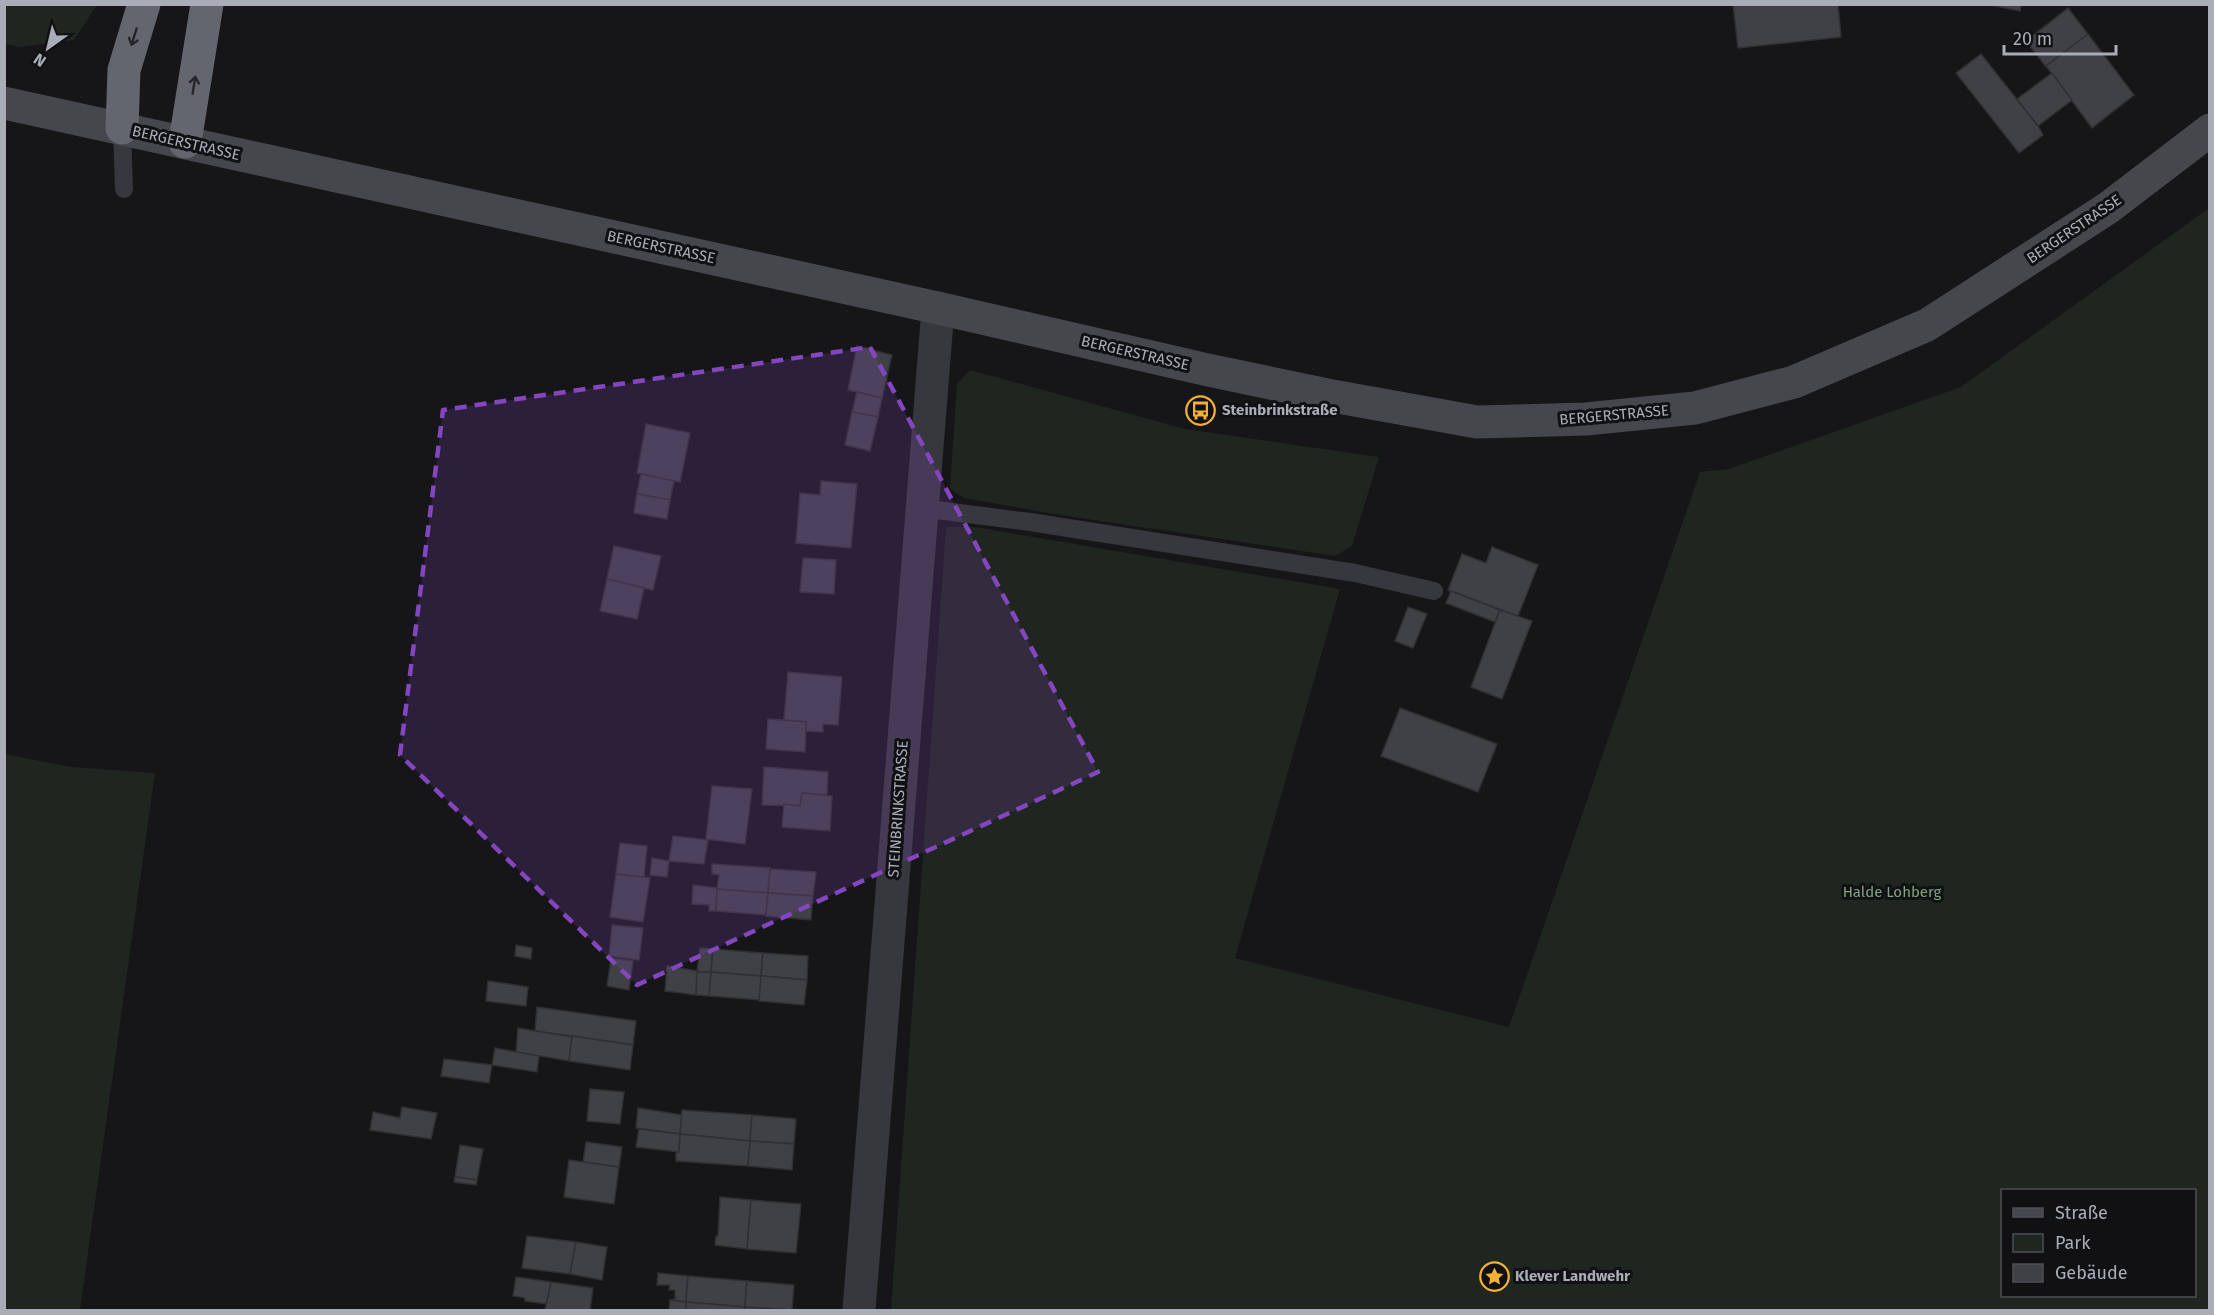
<svg xmlns="http://www.w3.org/2000/svg" width="2214" height="1315" font-family="'Fira Sans',sans-serif">
<style>
.green{fill:#1e261f;fill-rule:evenodd}
.building{fill:#404145;stroke:#303034;stroke-width:1.5}
.lines{fill:none;stroke-linecap:round;stroke-linejoin:round}
.service{stroke:#37383d;stroke-width:18}
.tertiary{stroke:#37383d;stroke-width:33}
.secondary{stroke:#45474d;stroke-width:33}
.motorway{stroke:#63666e;stroke-width:33}
.oneway{stroke:#26262a}
.marked{fill:#8446be;fill-opacity:0.2;stroke:#8446be;stroke-width:4.5;stroke-dasharray:12 8;stroke-linejoin:round}
.labels{text-anchor:middle;stroke-width:6;stroke-linejoin:round;paint-order:stroke}
.street-label{font-size:15px;fill:#a8adb8;stroke:#111113}
.poi-label{font-size:15px;font-weight:bold;fill:#a8adb8;stroke:#111113;text-anchor:start}
.park-label{font-size:15px;fill:#7fa381;stroke:#111113}
</style>
<rect width="100%" height="100%" fill="#161618"/>
<g class="green">
<path d="M 5,4 L 97,4 L 97,5 L 74,40 L 19,47 L 5,44 Z"/>
<path d="M 2209,208 L 2209,1310 L 891,1310 L 946,527 L 975,527 L 1340,589 L 1235,958 L 1509,1027 L 1700,472 L 1729,469 L 1961,387 ZM 2002,1190 L 2194,1190 L 2194,1296 L 2002,1296 Z"/>
<path d="M 970,370 L 1185,429 L 1379,457 L 1352,546 L 1335,556 L 1060,515 L 964,498 L 950,489 L 957,384 Z"/>
<path d="M 4,754 L 71,767 L 155,773 L 80,1310 L 5,1310 Z"/>
</g>
<g class="building">
<path d="M 1733,4 L 1838,4 L 1841,37 L 1738,48 Z"/>
<path d="M 1986,4 L 2021,4 L 2020,11 Z"/>
<path d="M 2068,8 L 2088,34 L 2046,67 L 2026,41 Z"/>
<path d="M 2088,34 L 2134,95 L 2092,128 L 2046,66 Z"/>
<path d="M 1981,54 L 2038,126 L 2043,135 L 2019,153 L 1956,73 Z"/>
<path d="M 2052,73 L 2072,100 L 2038,126 L 2017,99 Z"/>
<path d="M 857,346 L 892,355 L 882,398 L 848,390 Z"/>
<path d="M 857,392 L 882,398 L 878,417 L 852,412 Z"/>
<path d="M 852,412 L 878,417 L 870,451 L 845,445 Z"/>
<path d="M 646,424 L 690,433 L 680,482 L 637,473 Z"/>
<path d="M 641,474 L 674,481 L 670,500 L 637,494 Z"/>
<path d="M 821,481 L 857,484 L 851,548 L 796,543 L 800,493 L 820,495 Z"/>
<path d="M 637,494 L 670,500 L 667,519 L 634,513 Z"/>
<path d="M 614,546 L 661,556 L 653,590 L 607,579 Z"/>
<path d="M 1492,547 L 1538,565 L 1518,616 L 1448,590 L 1462,554 L 1486,563 Z"/>
<path d="M 803,558 L 836,560 L 834,594 L 800,592 Z"/>
<path d="M 607,579 L 644,588 L 637,619 L 600,611 Z"/>
<path d="M 1451,591 L 1500,610 L 1495,622 L 1446,603 Z"/>
<path d="M 1408,607 L 1427,614 L 1413,648 L 1395,641 Z"/>
<path d="M 1500,610 L 1532,621 L 1502,699 L 1471,687 Z"/>
<path d="M 788,672 L 842,677 L 838,725 L 823,724 L 823,732 L 806,731 L 806,722 L 784,720 Z"/>
<path d="M 1400,708 L 1497,744 L 1478,792 L 1381,756 Z"/>
<path d="M 768,719 L 806,722 L 805,752 L 766,749 Z"/>
<path d="M 764,767 L 828,772 L 827,795 L 802,793 L 800,806 L 762,805 Z"/>
<path d="M 712,786 L 752,789 L 745,844 L 706,839 Z"/>
<path d="M 802,793 L 832,796 L 830,831 L 782,827 L 784,804 L 800,806 Z"/>
<path d="M 673,836 L 708,840 L 704,864 L 669,861 Z"/>
<path d="M 620,843 L 647,846 L 644,877 L 616,874 Z"/>
<path d="M 652,858 L 669,861 L 667,877 L 650,875 Z"/>
<path d="M 712,864 L 770,868 L 768,893 L 717,889 L 719,875 L 712,874 Z"/>
<path d="M 770,869 L 816,872 L 813,896 L 768,893 Z"/>
<path d="M 616,874 L 650,878 L 643,922 L 610,917 Z"/>
<path d="M 693,885 L 717,888 L 716,911 L 709,911 L 709,905 L 692,904 Z"/>
<path d="M 717,889 L 768,893 L 766,915 L 716,911 Z"/>
<path d="M 768,893 L 813,896 L 811,920 L 766,916 Z"/>
<path d="M 612,925 L 643,928 L 639,960 L 609,956 Z"/>
<path d="M 516,945 L 532,948 L 531,959 L 515,956 Z"/>
<path d="M 700,948 L 713,949 L 711,972 L 697,972 Z"/>
<path d="M 713,949 L 763,953 L 761,976 L 711,972 Z"/>
<path d="M 763,953 L 808,956 L 807,980 L 761,976 Z"/>
<path d="M 611,958 L 633,961 L 629,990 L 607,986 Z"/>
<path d="M 667,966 L 698,971 L 696,995 L 665,991 Z"/>
<path d="M 697,972 L 711,972 L 709,996 L 696,995 Z"/>
<path d="M 711,972 L 761,976 L 760,1000 L 709,996 Z"/>
<path d="M 761,976 L 807,980 L 804,1005 L 759,1001 Z"/>
<path d="M 488,981 L 528,987 L 526,1006 L 486,1001 Z"/>
<path d="M 537,1007 L 636,1021 L 633,1045 L 535,1031 Z"/>
<path d="M 518,1028 L 572,1037 L 569,1061 L 516,1052 Z"/>
<path d="M 572,1036 L 633,1045 L 630,1070 L 569,1061 Z"/>
<path d="M 495,1048 L 539,1056 L 537,1072 L 492,1065 Z"/>
<path d="M 444,1059 L 492,1065 L 489,1083 L 441,1076 Z"/>
<path d="M 590,1089 L 624,1092 L 620,1124 L 587,1121 Z"/>
<path d="M 402,1107 L 437,1113 L 431,1139 L 370,1130 L 373,1112 L 400,1118 Z"/>
<path d="M 638,1108 L 682,1115 L 680,1134 L 636,1128 Z"/>
<path d="M 682,1110 L 752,1115 L 750,1141 L 680,1134 Z"/>
<path d="M 752,1115 L 796,1119 L 794,1144 L 750,1141 Z"/>
<path d="M 639,1129 L 680,1134 L 679,1152 L 636,1147 Z"/>
<path d="M 680,1134 L 750,1141 L 748,1166 L 676,1161 L 676,1152 L 679,1152 Z"/>
<path d="M 750,1141 L 794,1144 L 792,1170 L 748,1166 Z"/>
<path d="M 586,1142 L 622,1147 L 619,1167 L 583,1162 Z"/>
<path d="M 460,1145 L 483,1149 L 477,1180 L 455,1177 Z"/>
<path d="M 569,1160 L 619,1167 L 614,1204 L 564,1197 Z"/>
<path d="M 455,1177 L 477,1180 L 476,1185 L 454,1182 Z"/>
<path d="M 720,1197 L 751,1200 L 747,1249 L 715,1245 L 716,1236 L 718,1236 Z"/>
<path d="M 751,1200 L 801,1204 L 796,1253 L 747,1249 Z"/>
<path d="M 527,1236 L 576,1242 L 570,1274 L 522,1268 Z"/>
<path d="M 576,1242 L 607,1247 L 602,1280 L 570,1274 Z"/>
<path d="M 658,1273 L 688,1276 L 686,1302 L 670,1300 L 675,1299 L 675,1290 L 669,1290 L 670,1285 L 657,1285 Z"/>
<path d="M 688,1276 L 747,1281 L 745,1307 L 686,1302 Z"/>
<path d="M 516,1277 L 551,1282 L 547,1304 L 525,1301 L 525,1298 L 513,1296 Z"/>
<path d="M 747,1281 L 794,1285 L 792,1310 L 745,1307 Z"/>
<path d="M 551,1282 L 593,1288 L 590,1310 L 545,1310 Z"/>
<path d="M 670,1300 L 686,1302 L 686,1310 L 669,1310 Z"/>
<path d="M 686,1302 L 745,1307 L 745,1310 L 686,1310 Z"/>
<path d="M 745,1307 L 792,1310 L 745,1310 Z"/>
</g>
<g class="lines">
<g class="service">
<path d="M 122,128 L 124,189"/>
<path d="M 921,508 L 1030,522 L 1355,573 L 1434,591"/>
</g>
<path class="tertiary" d="M 859,1310 L 938,308"/>
<path class="secondary" d="M 4,103 L 938,308 L 1208,370 L 1327,395 L 1477,422 L 1586,419 L 1695,408 L 1794,382 L 1927,325 L 2108,208 L 2210,130"/>
<g class="motorway">
<path d="M 122,128 L 124,70 L 144,4"/>
<path d="M 185,142 L 207,4"/>
</g>
</g>
<defs><path id="oneway-shaft" d="M-6 0H5M1.5-3L5.5 0L1.5 3" fill="none" stroke-width="1.6" stroke-linecap="round" stroke-linejoin="round" transform="scale(1.5)"/></defs>
<g class="oneway">
<use href="#oneway-shaft" transform="translate(134 37) rotate(107)"/>
<use href="#oneway-shaft" transform="translate(194 85) rotate(-81)"/>
</g>
<path class="marked" d="M 870,347 L 1098,772 L 637,985 L 400,755 L 443,410 Z"/>
<defs>
<symbol id="bus-ring" viewBox="-11 -11 22 22"><circle r="9.5" fill="#111113" stroke="#f2b134" stroke-width="1.5"/><path d="M-5-6H5V4H4V6H2V4H-2V6H-4V4H-5ZM-3.5-4V0h7V-4ZM-3.5 1.2v1.5H-2V1.2ZM2 1.2v1.5H3.5V1.2Z" fill="#f2b134"/></symbol>
<symbol id="sight-ring" viewBox="-11 -11 22 22"><circle r="9.5" fill="#111113" stroke="#f2b134" stroke-width="1.5"/><path d="M0-6L1.8-2.2L6-1.7L2.9 1.2L3.7 5.4L0 3.3L-3.7 5.4L-2.9 1.2L-6-1.7L-1.8-2.2Z" fill="#f2b134"/></symbol>
</defs>
<g fill-rule="evenodd">
<use href="#bus-ring" x="1184" y="394" width="33" height="33"/>
<use href="#sight-ring" x="1478" y="1260" width="33" height="33"/>
</g>
<g class="labels">
<g class="street-label">
<text transform="translate(186 143) rotate(13)" y="5">BERGERSTRASSE</text>
<text transform="translate(2074 229) rotate(-34)" y="5">BERGERSTRASSE</text>
<text transform="translate(661 247) rotate(12)" y="5">BERGERSTRASSE</text>
<text transform="translate(1135 353) rotate(13)" y="5">BERGERSTRASSE</text>
<text transform="translate(1614 415) rotate(-5)" y="5">BERGERSTRASSE</text>
<text transform="translate(898 809) rotate(-86)" y="5">STEINBRINKSTRASSE</text>
</g>
<g class="poi-label">
<text x="1222" y="415">Steinbrinkstraße</text>
<text x="1515" y="1281">Klever Landwehr</text>
</g>
<g class="park-label">
<text x="1892" y="897">Halde Lohberg</text>
</g>
</g>
<rect width="2214" height="1315" fill="none" stroke="#a8adb8" stroke-width="12"/>
<rect x="2001" y="1189" width="195" height="108" fill="#111113" stroke="#4d4f55" stroke-width="1.5"/>
<rect x="2013" y="1208" width="30" height="9" fill="#45474d" stroke="#4d4f55" stroke-width="1.5"/>
<text x="2055" y="1219" font-size="18" fill="#a8adb8">Straße</text>
<rect x="2013" y="1234" width="30" height="18" fill="#1e261f" stroke="#4d4f55" stroke-width="1.5"/>
<text x="2055" y="1249" font-size="18" fill="#a8adb8">Park</text>
<rect x="2013" y="1264" width="30" height="18" fill="#404145" stroke="#4d4f55" stroke-width="1.5"/>
<text x="2055" y="1279" font-size="18" fill="#a8adb8">Gebäude</text>
<g transform="translate(48 48) rotate(214)" stroke="#111113" stroke-width="4.5" paint-order="stroke">
<path d="M0-4.5L10 22L0 15L-10 22Z" fill="#a8adb8"/>
<text y="-9" font-size="16" font-weight="bold" text-anchor="middle" fill="#a8adb8">N</text>
</g>
<path d="M2004 45v9h112v-9" fill="none" stroke="#a8adb8" stroke-width="3"/>
<text x="2013" y="45" font-size="18" fill="#a8adb8" stroke="#111113" stroke-width="4.5" paint-order="stroke">20 m</text>
</svg>
